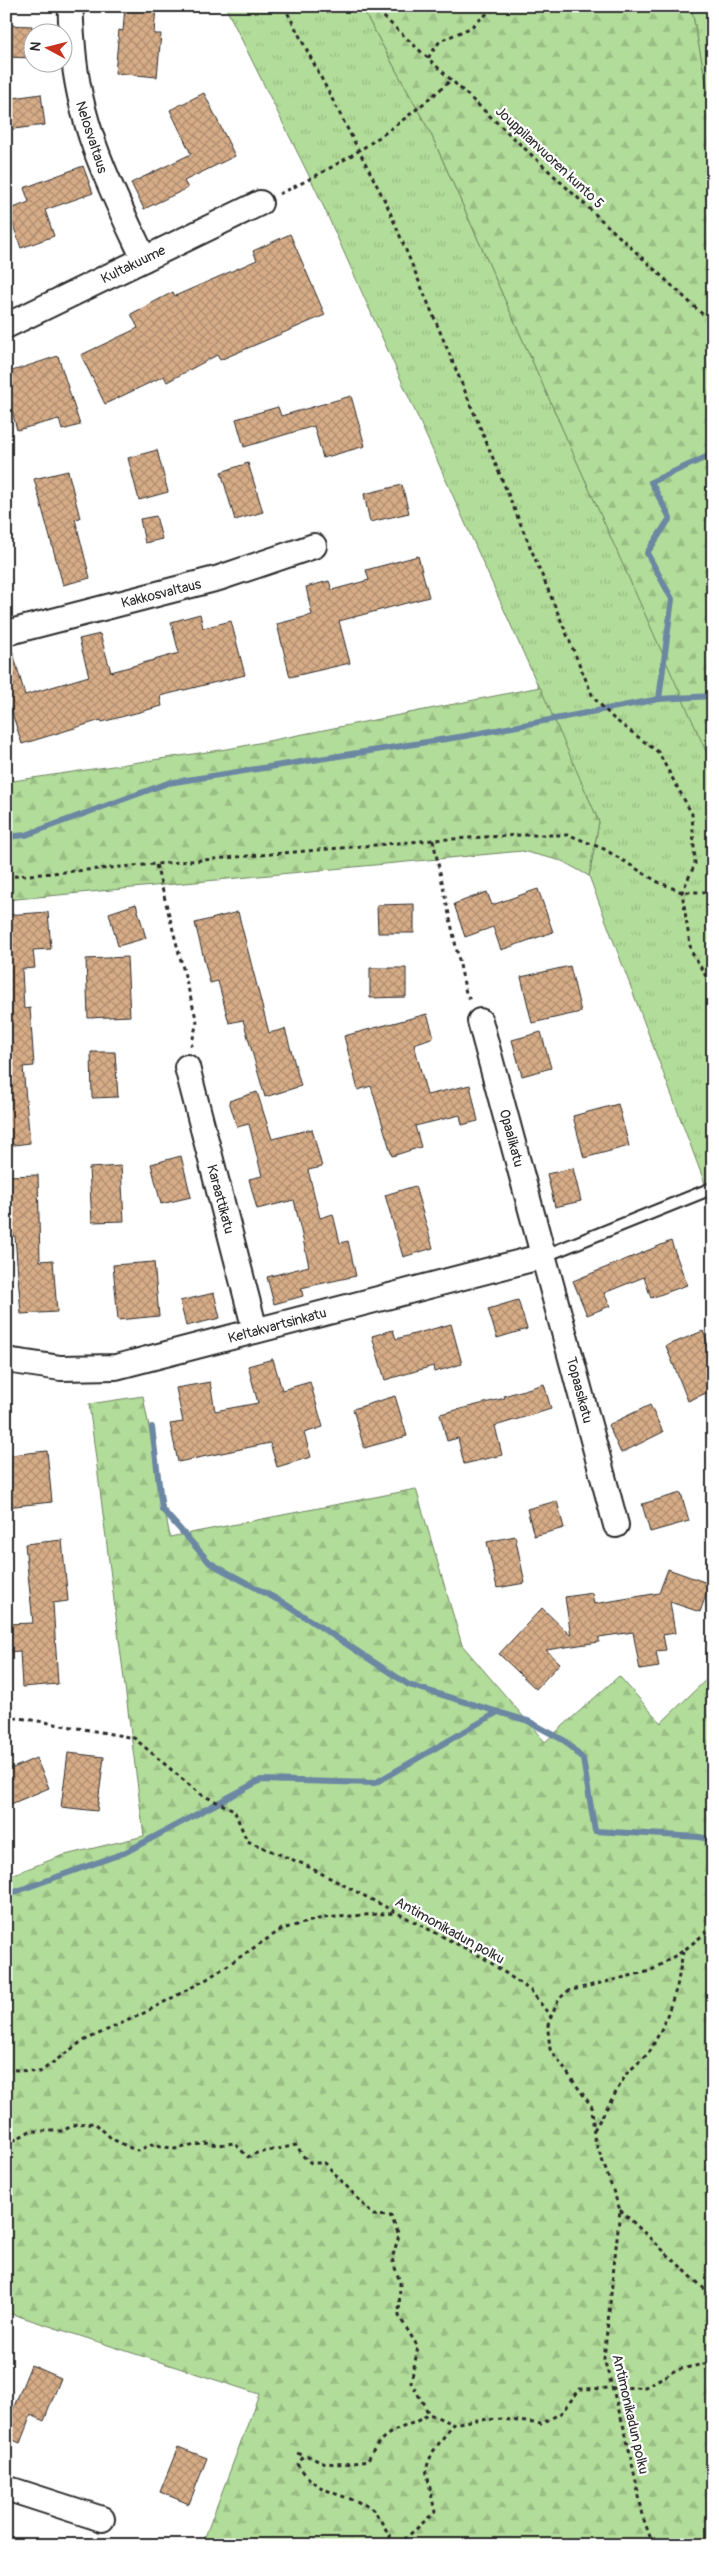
<svg xmlns="http://www.w3.org/2000/svg" width="719" height="2551" font-family="Pangolin,sans-serif">
<style>
.grass{fill:url(#grass-tufts);stroke:#6e8462}
.forest{fill:url(#forest-firs);stroke:#6e8462}
.lines{fill:none;stroke-linecap:round;stroke-linejoin:round}
.stream{stroke:#6c87a2;stroke-width:6}
.building{fill:url(#building-cross-hatch);stroke:#2b2b2b}
.lane-casing{stroke:#2b2b2b;stroke-width:15}
.street-casing{stroke:#2b2b2b;stroke-width:28}
.path{stroke:#2b2b2b;stroke-width:3;stroke-dasharray:4 4;stroke-linecap:butt}
.lane{stroke:#fff;stroke-width:11}
.street{stroke:#fff;stroke-width:24}
.labels{text-anchor:middle;stroke-width:4.5;stroke-linejoin:round;paint-order:stroke}
.street-label{font-size:14px;fill:#2b2b2b;stroke:#fff}
</style>
<defs>
<pattern id="grass-tufts" width="24" height="20" patternUnits="userSpaceOnUse" patternTransform="scale(1.25)"><rect width="24" height="20" fill="#b2dc99"/><path d="M3 7l-1-3M5 7V3M7 7l1-3M15 17l-1-3M17 17v-4M19 17l1-3" fill="none" stroke="#99bd84"/></pattern>
<pattern id="forest-firs" width="22" height="20" patternUnits="userSpaceOnUse" patternTransform="scale(1.25)"><rect width="22" height="20" fill="#b2dc99"/><path d="M5 1l3.5 6h-7zM16 11l3.5 6h-7z" fill="#99bd84"/></pattern>
<pattern id="building-cross-hatch" width="8" height="8" patternUnits="userSpaceOnUse" patternTransform="scale(1.25)"><rect width="8" height="8" fill="#d7ad88"/><path d="M0 0l8 8M0 8l8-8" fill="none" stroke="#af8d6f"/></pattern>
</defs>
<rect width="100%" height="100%" fill="#fff"/>
<filter id="ink" filterUnits="userSpaceOnUse"><feTurbulence type="fractalNoise" baseFrequency=".02" numOctaves="2"/><feDisplacementMap in="SourceGraphic" scale="10" xChannelSelector="R" yChannelSelector="G"/><feConvolveMatrix kernelMatrix="1 2 1 2 8 2 1 2 1" color-interpolation-filters="sRGB"/></filter>
<g filter="url(#ink)">
<g class="grass">
<path d="M 225,6 L 361,6 L 431,134 L 706,750 L 713,767 L 713,1205 L 589,876 L 599,822 L 317,192 Z"/>
<path d="M 691,6 L 713,6 L 713,118 Z"/>
</g>
<g class="forest">
<path d="M 361,6 L 691,6 L 713,118 L 713,767 L 431,134 Z"/>
<path d="M 540,687 L 599,822 L 589,876 L 562,861 L 522,851 L 6,900 L 6,782 L 233,748 Z"/>
<path d="M 143,1396 L 170,1537 L 416,1489 L 462,1645 L 545,1742 L 619,1676 L 661,1723 L 713,1673 L 713,2545 L 202,2545 L 259,2394 L 6,2312 L 6,1877 L 61,1856 L 144,1836 L 89,1404 Z"/>
</g>
<g class="lines">
<g class="stream">
<path d="M 659,699 L 672,599 L 647,553 L 670,518 L 651,482 L 713,454"/>
<path d="M 6,837 L 26,835 L 168,783 L 465,736 L 659,699 L 713,696"/>
<path d="M 152,1427 L 162,1509 L 210,1563 L 282,1602 L 409,1685 L 528,1721 L 565,1741 L 583,1759 L 595,1831 L 699,1837 L 713,1840"/>
<path d="M 6,1895 L 124,1853 L 261,1780 L 375,1783 L 498,1712"/>
</g>
</g>
<g class="building">
<path d="M 125,6 L 156,6 L 154,34 L 161,34 L 157,77 L 115,73 L 119,30 L 123,31 Z"/>
<path d="M 6,25 L 32,26 L 32,58 L 6,57 Z"/>
<path d="M 204,93 L 235,156 L 184,181 L 188,188 L 144,209 L 131,183 L 191,154 L 170,110 Z"/>
<path d="M 41,94 L 45,125 L 6,130 L 6,99 Z"/>
<path d="M 83,166 L 93,193 L 45,210 L 54,236 L 21,248 L 8,210 L 29,202 L 24,188 Z"/>
<path d="M 290,234 L 325,315 L 220,360 L 217,355 L 167,382 L 164,376 L 105,404 L 81,355 L 138,328 L 131,314 L 173,292 L 175,296 L 257,260 L 253,251 Z"/>
<path d="M 58,356 L 80,425 L 62,430 L 59,419 L 17,430 L 6,388 L 6,373 Z"/>
<path d="M 351,396 L 365,446 L 323,458 L 314,426 L 244,447 L 236,419 L 278,407 L 281,416 Z"/>
<path d="M 157,450 L 168,492 L 139,500 L 128,458 Z"/>
<path d="M 248,463 L 263,512 L 235,520 L 221,472 Z"/>
<path d="M 68,471 L 80,518 L 75,519 L 90,578 L 63,585 L 34,479 Z"/>
<path d="M 402,485 L 409,513 L 370,522 L 364,494 Z"/>
<path d="M 156,516 L 162,539 L 145,543 L 140,519 Z"/>
<path d="M 418,556 L 429,597 L 339,621 L 350,663 L 290,677 L 277,624 L 312,615 L 306,587 L 329,581 L 332,590 L 369,580 L 366,570 Z"/>
<path d="M 200,614 L 203,628 L 231,621 L 245,675 L 160,696 L 162,706 L 102,722 L 101,720 L 22,744 L 6,694 L 6,646 L 11,646 L 25,695 L 89,676 L 79,639 L 100,634 L 111,672 L 179,653 L 171,622 Z"/>
<path d="M 538,889 L 553,932 L 501,950 L 493,927 L 465,937 L 454,904 L 487,892 L 492,905 Z"/>
<path d="M 136,904 L 146,938 L 118,946 L 109,913 Z"/>
<path d="M 414,904 L 414,933 L 378,933 L 377,905 Z"/>
<path d="M 48,912 L 51,949 L 33,950 L 35,968 L 22,969 L 24,1009 L 30,1008 L 34,1066 L 23,1067 L 30,1143 L 6,1146 L 6,915 Z"/>
<path d="M 238,912 L 269,1033 L 285,1029 L 301,1086 L 265,1097 L 243,1020 L 229,1023 L 218,981 L 210,983 L 195,923 Z"/>
<path d="M 127,957 L 130,1016 L 88,1018 L 86,959 Z"/>
<path d="M 570,966 L 581,1012 L 532,1023 L 521,977 Z"/>
<path d="M 370,968 L 406,968 L 406,997 L 370,998 Z"/>
<path d="M 427,1014 L 434,1037 L 414,1044 L 427,1095 L 470,1085 L 478,1121 L 462,1125 L 460,1115 L 415,1126 L 421,1147 L 392,1156 L 371,1086 L 358,1090 L 344,1036 Z"/>
<path d="M 541,1032 L 551,1068 L 522,1076 L 512,1040 Z"/>
<path d="M 91,1052 L 115,1052 L 118,1097 L 92,1098 Z"/>
<path d="M 257,1092 L 272,1139 L 312,1129 L 322,1167 L 308,1170 L 320,1218 L 333,1214 L 340,1243 L 348,1241 L 356,1276 L 301,1288 L 303,1296 L 274,1304 L 267,1277 L 309,1266 L 294,1200 L 257,1209 L 249,1179 L 262,1176 L 249,1124 L 237,1127 L 229,1101 Z"/>
<path d="M 618,1104 L 629,1146 L 584,1158 L 573,1116 Z"/>
<path d="M 181,1156 L 191,1197 L 161,1204 L 151,1164 Z"/>
<path d="M 121,1166 L 124,1221 L 92,1222 L 89,1168 Z"/>
<path d="M 573,1168 L 581,1201 L 555,1207 L 547,1174 Z"/>
<path d="M 38,1175 L 40,1261 L 53,1260 L 57,1312 L 21,1314 L 15,1236 L 6,1236 L 6,1176 Z"/>
<path d="M 415,1186 L 433,1248 L 403,1257 L 385,1195 Z"/>
<path d="M 671,1241 L 687,1285 L 651,1298 L 644,1277 L 604,1293 L 610,1306 L 587,1315 L 573,1281 Z"/>
<path d="M 154,1262 L 159,1316 L 118,1320 L 113,1265 Z"/>
<path d="M 214,1293 L 220,1318 L 186,1326 L 180,1301 Z"/>
<path d="M 518,1300 L 527,1329 L 497,1338 L 488,1309 Z"/>
<path d="M 451,1324 L 462,1364 L 434,1372 L 433,1366 L 385,1380 L 372,1336 L 393,1330 L 396,1339 Z"/>
<path d="M 703,1331 L 713,1355 L 713,1390 L 688,1401 L 666,1346 Z"/>
<path d="M 273,1359 L 282,1390 L 310,1382 L 323,1427 L 304,1433 L 311,1457 L 277,1467 L 270,1443 L 178,1462 L 170,1424 L 183,1422 L 176,1388 L 210,1382 L 215,1411 L 258,1403 L 248,1366 Z"/>
<path d="M 544,1384 L 551,1409 L 495,1426 L 502,1455 L 464,1464 L 458,1438 L 447,1441 L 440,1414 L 505,1398 L 504,1396 Z"/>
<path d="M 395,1396 L 407,1436 L 364,1448 L 353,1409 Z"/>
<path d="M 650,1405 L 663,1432 L 621,1453 L 608,1425 Z"/>
<path d="M 47,1451 L 52,1502 L 6,1507 L 6,1468 L 11,1467 L 10,1455 Z"/>
<path d="M 681,1493 L 689,1521 L 650,1532 L 642,1504 Z"/>
<path d="M 557,1501 L 564,1528 L 534,1536 L 527,1509 Z"/>
<path d="M 515,1536 L 525,1583 L 497,1588 L 487,1542 Z"/>
<path d="M 62,1540 L 68,1601 L 53,1603 L 58,1684 L 22,1687 L 20,1651 L 6,1652 L 6,1624 L 33,1623 L 25,1544 Z"/>
<path d="M 668,1569 L 710,1584 L 700,1612 L 670,1602 L 675,1633 L 663,1635 L 666,1650 L 656,1651 L 659,1667 L 640,1670 L 633,1632 L 599,1637 L 599,1642 L 546,1650 L 560,1663 L 536,1689 L 499,1654 L 542,1608 L 571,1636 L 565,1597 L 592,1593 L 594,1604 L 659,1593 Z"/>
<path d="M 68,1753 L 104,1757 L 97,1811 L 61,1807 Z"/>
<path d="M 36,1758 L 49,1788 L 6,1806 L 6,1771 Z"/>
<path d="M 31,2365 L 61,2378 L 44,2421 L 31,2415 L 20,2443 L 6,2437 L 6,2426 Z"/>
<path d="M 178,2447 L 207,2458 L 189,2504 L 160,2492 Z"/>
</g>
<g class="lines">
<defs>
<path id="lane" d="M 544,1256 L 713,1188"/>
<g id="street">
<path d="M 71,6 C 70,20 72,34 73,48 C 79,127 111,189 144,259"/>
<path d="M 6,326 L 260,203"/>
<path d="M 6,633 L 219,578 L 314,546"/>
<path d="M 480,1021 L 616,1525"/>
<path d="M 187,1067 L 255,1330"/>
<path d="M 6,1360 L 61,1368 L 116,1367 L 544,1256"/>
<path d="M 6,2488 L 102,2519"/>
</g>
</defs>
<use href="#lane" class="lane-casing"/>
<use href="#street" class="street-casing"/>
<g class="path">
<path d="M 284,6 L 387,205 L 593,697 L 613,718 L 658,752 L 692,814 L 695,864 L 682,892 L 691,951 L 713,988"/>
<path d="M 372,6 L 713,324"/>
<path d="M 428,58 L 440,41 L 470,28 L 496,6"/>
<path d="M 279,194 C 346,163 396,129 451,80"/>
<path d="M 433,840 L 466,993 L 471,1002"/>
<path d="M 156,865 L 197,1022 L 191,1046"/>
<path d="M 6,877 L 433,840 L 521,835 L 569,835 L 604,849 L 658,882 L 682,892 L 713,892"/>
<path d="M 6,1717 L 27,1719 L 134,1738 L 200,1794 L 234,1810 L 247,1841 L 303,1864 L 484,1958 L 531,1991 L 551,2017"/>
<path d="M 6,2069 L 40,2072 L 81,2042 L 144,2013 L 207,1979 L 282,1929 L 322,1918 L 395,1913"/>
<path d="M 594,2130 L 627,2073 L 649,2053 L 664,2024 L 677,1987 L 683,1952"/>
<path d="M 6,2145 L 30,2131 L 62,2131 L 76,2124 L 95,2123 L 112,2139 L 137,2151 L 152,2144 L 175,2149 L 207,2143 L 219,2145 L 234,2143 L 248,2157 L 253,2154 L 297,2145 L 302,2155 L 311,2163 L 325,2163 L 373,2215 L 391,2216 L 399,2235 L 392,2259 L 400,2282 L 399,2316 L 418,2347 L 411,2382 L 429,2414 L 454,2424"/>
<path d="M 620,2210 L 713,2297"/>
<path d="M 298,2453 L 304,2456"/>
<path d="M 395,2545 C 389,2536 377,2511 369,2507 C 341,2492 316,2495 298,2464 L 304,2456 C 312,2455 319,2462 327,2463 C 341,2465 354,2463 368,2461 C 383,2425 403,2432 429,2414"/>
<path d="M 398,2545 L 435,2512 L 426,2469 L 432,2453 L 453,2424 L 475,2420 L 503,2419 L 541,2424 L 561,2413 L 580,2389 L 645,2387 L 676,2370 L 713,2362"/>
<path d="M 653,2545 L 644,2520 L 626,2435 L 604,2359 L 620,2210 L 594,2137 L 592,2107 L 550,2049 L 548,2030 L 551,2017 L 559,1999 L 568,1991 L 650,1971 L 683,1951 L 713,1927"/>
</g>
<use href="#lane" class="lane"/>
<use href="#street" class="street"/>
</g>
</g>
<g class="labels">
<g class="street-label">
<text transform="translate(92 137) rotate(72)" y="5">Nelosvaltaus</text>
<text transform="translate(550 157) rotate(43)" y="5">Jouppilanvuoren kunto 5</text>
<text transform="translate(133 264) rotate(-26)" y="5">Kultakuume</text>
<text transform="translate(161 593) rotate(-14)" y="5">Kakkosvaltaus</text>
<text transform="translate(512 1138) rotate(75)" y="5">Opaalikatu</text>
<text transform="translate(221 1199) rotate(75)" y="5">Karaattikatu</text>
<text transform="translate(277 1325) rotate(-15)" y="5">Keltakvartsinkatu</text>
<text transform="translate(580 1390) rotate(75)" y="5">Topaasikatu</text>
<text transform="translate(450 1930) rotate(29)" y="5">Antimonikadun polku</text>
<text transform="translate(631 2414) rotate(77)" y="5">Antimonikadun polku</text>
</g>
</g>
<rect width="719" height="2551" fill="none" stroke="#fff" stroke-width="25"/>
<rect x="12" y="12" width="694" height="2526" fill="none" stroke="#2b2b2b" stroke-width="2" filter="url(#ink)"/>
<g transform="translate(48 48) rotate(277)"><circle r="24" fill="#ffffff" stroke="#aaaaaa"/>
<path d="M0-4L9 19L0 12L-9 19Z" fill="#c8321e"/>
<text y="-8" font-size="14" font-weight="bold" text-anchor="middle" fill="#2b2b2b">N</text>
</g>
</svg>
